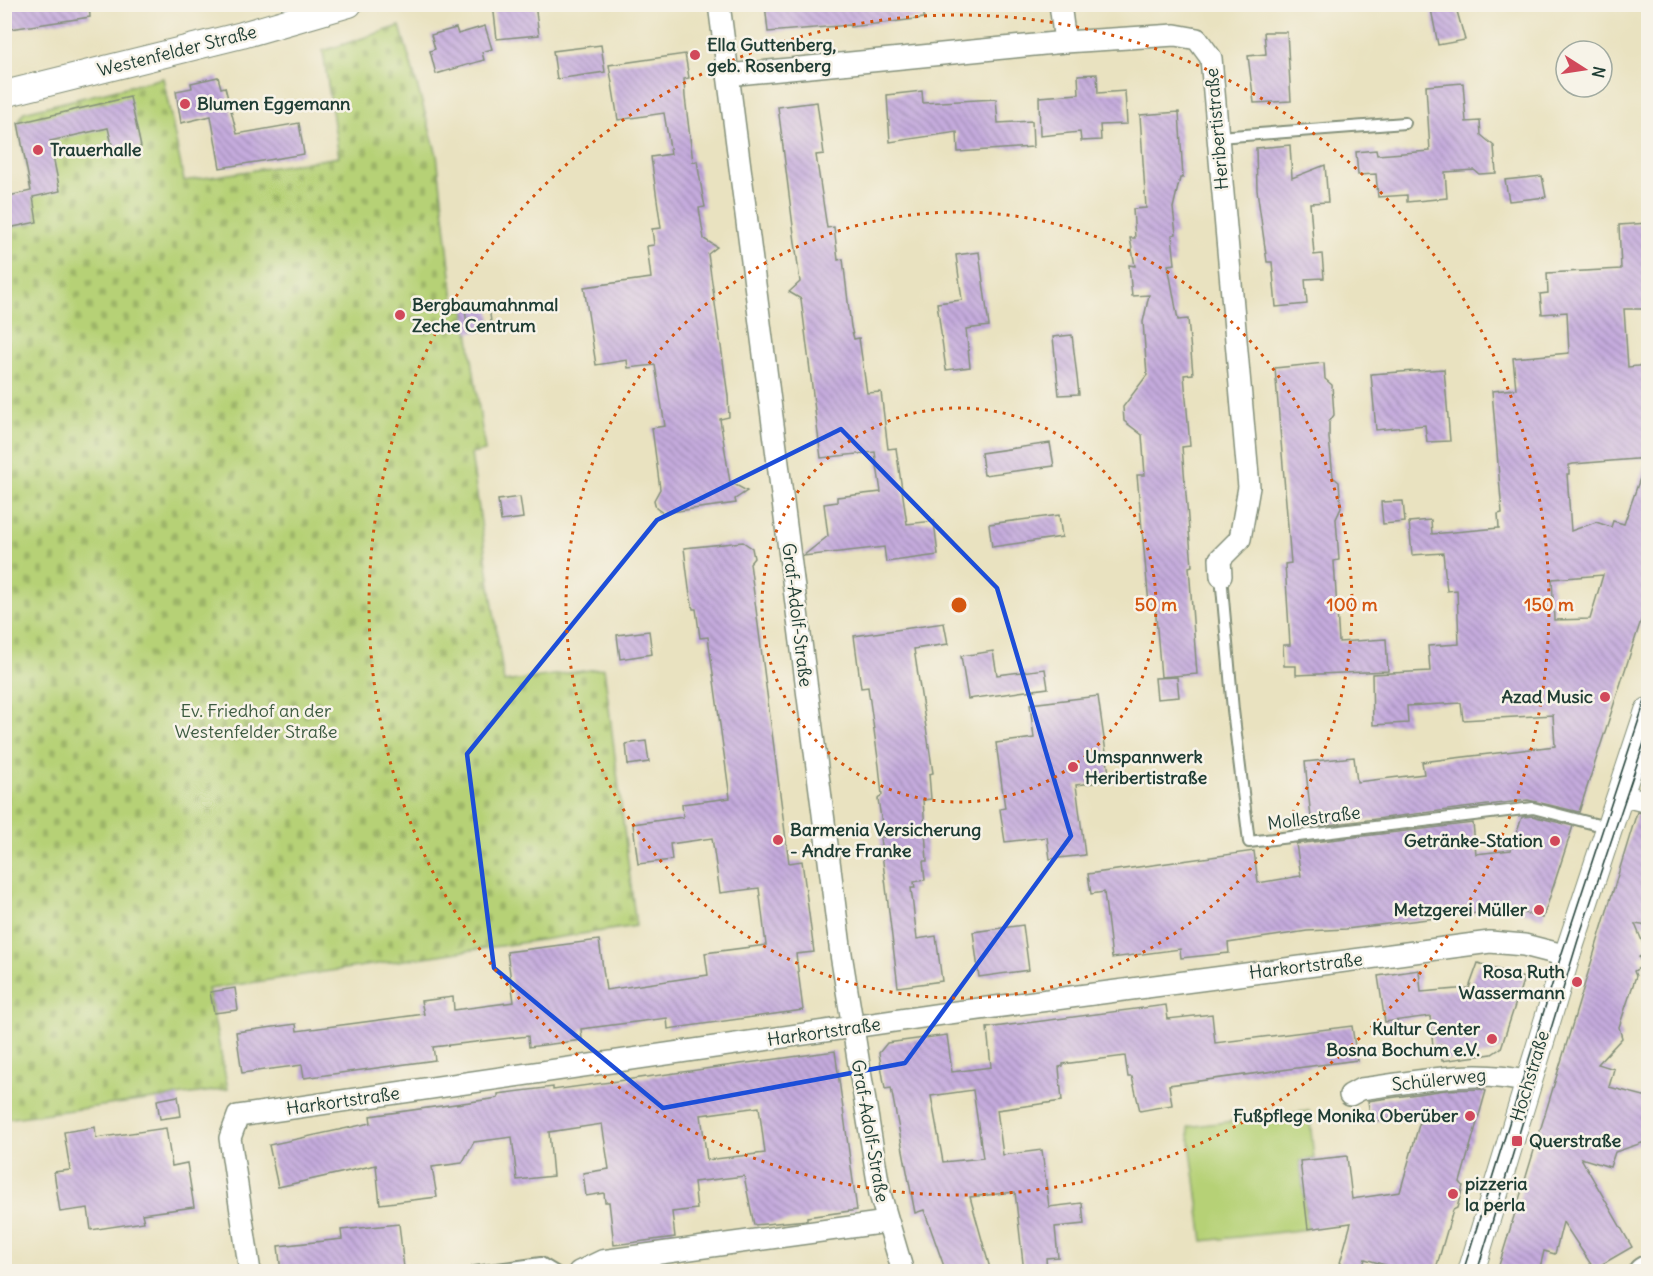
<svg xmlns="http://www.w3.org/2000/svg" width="1653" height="1276" font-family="Delius,sans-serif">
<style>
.green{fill:#b6d176;stroke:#6a8755;stroke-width:1.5}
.cemetery{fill:url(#cemetery-stones);stroke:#6a8755;stroke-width:1.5}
.building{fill:url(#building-back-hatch);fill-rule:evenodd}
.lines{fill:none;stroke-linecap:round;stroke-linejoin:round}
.service-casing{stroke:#84907a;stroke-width:14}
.minor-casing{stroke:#84907a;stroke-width:24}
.tertiary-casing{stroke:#84907a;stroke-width:28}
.secondary-casing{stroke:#84907a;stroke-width:32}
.service{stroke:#fff;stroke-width:10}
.minor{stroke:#fff;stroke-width:21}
.tertiary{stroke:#fff;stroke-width:26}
.secondary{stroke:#fff;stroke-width:28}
.tram{stroke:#1f3d34;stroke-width:1.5}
.marked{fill:none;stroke:#1d4ed8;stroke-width:4.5;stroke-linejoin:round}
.ring{fill:none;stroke:#d45610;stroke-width:3;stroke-dasharray:3 6}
.poi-dot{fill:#d1495b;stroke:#f7f3e8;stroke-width:2}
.labels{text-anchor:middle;stroke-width:5;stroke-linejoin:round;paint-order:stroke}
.poi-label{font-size:18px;font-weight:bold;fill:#1f3d34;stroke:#f7f3e8;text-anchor:start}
.street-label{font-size:18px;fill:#1f3d34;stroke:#f7f3e8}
.park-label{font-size:18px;fill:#3d5b41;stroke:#f7f3e8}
.centre{fill:#d45610;stroke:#f7f3e8;stroke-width:3}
.ring-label{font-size:18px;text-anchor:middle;font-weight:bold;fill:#d45610;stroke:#f7f3e8;stroke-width:5;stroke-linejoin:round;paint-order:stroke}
</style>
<defs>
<pattern id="cemetery-stones" width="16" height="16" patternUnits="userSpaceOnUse" patternTransform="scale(1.5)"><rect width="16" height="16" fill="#b6d176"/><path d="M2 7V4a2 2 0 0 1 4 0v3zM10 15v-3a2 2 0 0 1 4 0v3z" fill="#9cb467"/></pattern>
<pattern id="building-back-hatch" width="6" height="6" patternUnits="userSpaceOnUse" patternTransform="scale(1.5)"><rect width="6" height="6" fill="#c5abdd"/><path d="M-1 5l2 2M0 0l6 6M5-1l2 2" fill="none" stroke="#9f8cb4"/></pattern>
</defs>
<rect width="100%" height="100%" fill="#f7f3e8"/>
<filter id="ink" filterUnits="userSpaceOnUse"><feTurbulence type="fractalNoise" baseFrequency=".0167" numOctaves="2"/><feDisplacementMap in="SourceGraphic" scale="12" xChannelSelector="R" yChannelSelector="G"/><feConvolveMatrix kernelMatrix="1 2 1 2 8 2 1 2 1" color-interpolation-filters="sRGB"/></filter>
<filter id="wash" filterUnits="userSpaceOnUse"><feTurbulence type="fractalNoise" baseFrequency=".008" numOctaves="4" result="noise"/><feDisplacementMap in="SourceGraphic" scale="24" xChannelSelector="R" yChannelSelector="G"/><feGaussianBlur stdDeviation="1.35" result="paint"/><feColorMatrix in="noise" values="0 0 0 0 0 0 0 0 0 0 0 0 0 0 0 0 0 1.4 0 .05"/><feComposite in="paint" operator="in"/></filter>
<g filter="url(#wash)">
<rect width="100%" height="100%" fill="#e9e2c0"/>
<path class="green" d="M 1309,1111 L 1314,1159 L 1300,1161 L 1308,1229 L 1203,1241 L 1188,1127 Z"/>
<path class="cemetery" d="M 400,26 L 437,155 L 455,310 L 465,309 L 485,451 L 471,454 L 504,682 L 604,668 L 636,926 L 208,989 L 228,1089 L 5,1119 L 4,229 L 37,221 L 18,123 L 24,112 L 163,78 L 184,181 L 339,157 L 323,51 Z"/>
<g id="blocks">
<g class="building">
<path d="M 4,4 L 89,4 L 90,17 L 4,30 Z"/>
<path d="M 493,4 L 535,4 L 539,35 L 497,39 Z"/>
<path d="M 765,4 L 924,4 L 924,18 L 850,27 L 850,25 L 768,32 Z"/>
<path d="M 1430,4 L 1455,4 L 1465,40 L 1438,45 Z"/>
<path d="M 485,26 L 492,49 L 482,52 L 484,60 L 436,74 L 430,51 L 435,49 L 431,35 L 456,28 L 458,34 Z"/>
<path d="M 1264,32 L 1287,32 L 1291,101 L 1254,103 L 1248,56 L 1266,54 Z"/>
<path d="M 601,45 L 605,72 L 557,79 L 553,51 Z"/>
<path d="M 685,54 L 689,78 L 684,79 L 685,97 L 693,162 L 697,161 L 703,197 L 705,207 L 699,208 L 704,239 L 717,247 L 708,254 L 728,396 L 729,417 L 720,419 L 730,482 L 747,491 L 735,499 L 736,503 L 663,513 L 656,508 L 654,500 L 660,489 L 652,428 L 665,426 L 655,365 L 628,368 L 627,360 L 596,365 L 584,287 L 651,278 L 647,246 L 654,245 L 652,229 L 661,228 L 651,157 L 671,154 L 664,113 L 618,120 L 609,65 Z"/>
<path d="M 1097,74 L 1098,93 L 1125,91 L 1127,124 L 1100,125 L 1101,140 L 1081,141 L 1080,132 L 1040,136 L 1039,97 L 1079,94 L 1078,75 Z"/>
<path d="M 218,77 L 221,88 L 225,87 L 237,134 L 299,123 L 304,154 L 220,168 L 211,116 L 181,123 L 176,91 L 192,88 L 191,83 Z"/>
<path d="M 1463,83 L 1466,122 L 1480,121 L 1481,135 L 1494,146 L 1496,173 L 1479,174 L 1474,170 L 1445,172 L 1447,198 L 1407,202 L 1407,195 L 1378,197 L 1376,174 L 1358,175 L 1356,152 L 1376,150 L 1377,155 L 1430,151 L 1426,86 Z"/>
<path d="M 922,91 L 923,103 L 996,99 L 998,123 L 1032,121 L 1033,147 L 958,152 L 957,132 L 890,142 L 887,95 Z"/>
<path d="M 130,97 L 141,147 L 114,153 L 108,128 L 50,141 L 60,191 L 33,197 L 37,222 L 4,229 L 4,197 L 31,191 L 18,123 Z"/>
<path d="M 817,102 L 824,154 L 816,155 L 827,228 L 834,227 L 838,260 L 843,259 L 851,327 L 854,339 L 859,338 L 867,393 L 881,392 L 888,449 L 896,448 L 907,524 L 934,521 L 938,555 L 886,562 L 884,547 L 803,556 L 828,536 L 824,504 L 837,502 L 837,497 L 881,492 L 875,452 L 821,458 L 801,299 L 789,292 L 800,282 L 778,107 Z"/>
<path d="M 1179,112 L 1183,178 L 1180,178 L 1173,208 L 1176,234 L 1172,235 L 1175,264 L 1168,265 L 1178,320 L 1188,319 L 1193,374 L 1184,375 L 1190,446 L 1182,447 L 1192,566 L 1189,567 L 1197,674 L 1161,677 L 1155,605 L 1149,604 L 1137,475 L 1145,475 L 1142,435 L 1124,421 L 1123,407 L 1147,375 L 1143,322 L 1149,295 L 1132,296 L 1129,265 L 1135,266 L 1130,238 L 1135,238 L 1133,209 L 1146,208 L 1140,115 Z"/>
<path d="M 1290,145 L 1292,178 L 1325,165 L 1328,202 L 1310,203 L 1314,255 L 1322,254 L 1324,278 L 1305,279 L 1307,304 L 1276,307 L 1272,262 L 1267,262 L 1257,190 L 1256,148 Z"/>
<path d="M 1542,176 L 1546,197 L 1509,201 L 1505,180 Z"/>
<path d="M 1648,223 L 1648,309 L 1624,309 L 1628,367 L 1648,365 L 1648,458 L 1573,464 L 1569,465 L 1569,474 L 1567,474 L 1571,531 L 1596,522 L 1611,527 L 1613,521 L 1624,524 L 1645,464 L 1648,464 L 1648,599 L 1579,812 L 1528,800 L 1312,827 L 1305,762 L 1354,757 L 1357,782 L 1424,774 L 1422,762 L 1555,746 L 1553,715 L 1463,720 L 1461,703 L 1407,706 L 1408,723 L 1373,725 L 1372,674 L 1430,671 L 1428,646 L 1459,644 L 1457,590 L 1447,591 L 1443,553 L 1412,555 L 1409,522 L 1431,520 L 1432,534 L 1499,528 L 1498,514 L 1502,513 L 1492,391 L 1516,389 L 1513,358 L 1569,353 L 1567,312 L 1542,314 L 1540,294 L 1548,293 L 1547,273 L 1621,269 L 1619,225 ZM 1603,575 L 1590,619 L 1554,620 L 1552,579 Z"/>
<path d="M 979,252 L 989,326 L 966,329 L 970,367 L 946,370 L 937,303 L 962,300 L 956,255 Z"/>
<path d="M 489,306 L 492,330 L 468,333 L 465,309 Z"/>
<path d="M 1072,335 L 1079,394 L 1059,395 L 1053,337 Z"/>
<path d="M 1324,363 L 1325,379 L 1332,385 L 1334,415 L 1329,422 L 1329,438 L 1333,477 L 1339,482 L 1341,508 L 1336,519 L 1339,560 L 1334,561 L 1339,642 L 1386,639 L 1388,671 L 1296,675 L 1296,666 L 1284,666 L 1283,645 L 1290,645 L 1285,564 L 1291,563 L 1275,368 Z"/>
<path d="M 1444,369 L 1450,441 L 1427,442 L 1425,425 L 1376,430 L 1371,374 Z"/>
<path d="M 1050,443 L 1054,466 L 984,475 L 981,453 Z"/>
<path d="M 520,497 L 523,518 L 501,521 L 498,500 Z"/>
<path d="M 1403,501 L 1405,522 L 1383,524 L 1381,502 Z"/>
<path d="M 1059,515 L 1062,537 L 992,547 L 989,524 Z"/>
<path d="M 743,542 L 752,548 L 754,558 L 750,563 L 789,863 L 802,861 L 814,952 L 796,954 L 803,1010 L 668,1029 L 667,1018 L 581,1029 L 582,1040 L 529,1047 L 528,1036 L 433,1047 L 435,1060 L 304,1078 L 302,1065 L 242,1073 L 236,1032 L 296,1024 L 297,1031 L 424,1014 L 421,1001 L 453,997 L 454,1010 L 514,1002 L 507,952 L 599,940 L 606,990 L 708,975 L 705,953 L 766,945 L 759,888 L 720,893 L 712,838 L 670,844 L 672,860 L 638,864 L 633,824 L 683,817 L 682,804 L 730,798 L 708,637 L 700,638 L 696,609 L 693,609 L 689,589 L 684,548 Z"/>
<path d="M 944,623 L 948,644 L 914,649 L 933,773 L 929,774 L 931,799 L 923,800 L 927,861 L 923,861 L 925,880 L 914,882 L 915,888 L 911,888 L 917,939 L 936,936 L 942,981 L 898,987 L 880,837 L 884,837 L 878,799 L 882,795 L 879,766 L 868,687 L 861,688 L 854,636 Z"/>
<path d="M 649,631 L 652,654 L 620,659 L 617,635 Z"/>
<path d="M 993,651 L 997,675 L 1045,669 L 1048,688 L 968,699 L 961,656 Z"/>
<path d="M 1177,677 L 1179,697 L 1157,699 L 1155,678 Z"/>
<path d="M 1098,696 L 1110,781 L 1076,785 L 1085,855 L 1050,859 L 1047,837 L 1005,842 L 1000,809 L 1005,808 L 996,743 L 1034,738 L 1030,704 Z"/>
<path d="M 646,741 L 649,762 L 628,765 L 626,744 Z"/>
<path d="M 1637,812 L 1648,814 L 1648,926 L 1635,924 L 1647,953 L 1639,957 L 1643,966 L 1634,971 L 1636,976 L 1619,1027 L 1622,1038 L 1598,1064 L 1614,1069 L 1609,1087 L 1648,1097 L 1648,1141 L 1615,1152 L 1610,1167 L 1581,1158 L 1632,1247 L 1594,1269 L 1563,1222 L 1555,1254 L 1544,1251 L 1539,1272 L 1497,1272 Z"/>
<path d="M 1532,816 L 1573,826 L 1543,918 L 1510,909 L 1346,929 L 1307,931 L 1228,943 L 1229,953 L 1181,958 L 1180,949 L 1112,958 L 1104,892 L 1091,894 L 1088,874 L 1254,851 L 1258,883 L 1301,876 L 1296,844 L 1473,823 L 1476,854 L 1511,850 L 1522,817 Z"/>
<path d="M 1023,925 L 1029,970 L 979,977 L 973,932 Z"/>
<path d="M 1478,963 L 1524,978 L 1501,1048 L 1492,1054 L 1442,1061 L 1440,1045 L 1433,1046 L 1430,1016 L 1385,1022 L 1378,976 L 1419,970 L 1421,992 L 1469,988 Z"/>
<path d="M 235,988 L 238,1010 L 214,1013 L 210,992 Z"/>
<path d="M 1166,1005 L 1168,1019 L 1212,1014 L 1215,1043 L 1352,1026 L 1357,1060 L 1169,1085 L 1172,1105 L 1140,1111 L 1132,1077 L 1128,1077 L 1125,1056 L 1063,1064 L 1063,1066 L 1059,1067 L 1062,1101 L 997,1110 L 1003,1155 L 1042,1150 L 1049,1207 L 1082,1203 L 1084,1224 L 1055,1227 L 1058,1257 L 1046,1258 L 1047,1272 L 1024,1272 L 1015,1192 L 970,1197 L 991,1272 L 946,1272 L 924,1210 L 915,1213 L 891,1088 L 885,1089 L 879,1053 L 887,1043 L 947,1035 L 952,1072 L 991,1067 L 987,1028 ZM 973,1090 L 983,1158 L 943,1162 L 931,1096 Z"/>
<path d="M 835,1051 L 857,1210 L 807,1217 L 807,1220 L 754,1225 L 744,1176 L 694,1182 L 697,1209 L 672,1212 L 675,1237 L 614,1245 L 609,1202 L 605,1202 L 604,1193 L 586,1196 L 583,1173 L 609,1169 L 602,1124 L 549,1132 L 553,1176 L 517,1180 L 512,1137 L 474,1142 L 462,1163 L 432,1167 L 437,1197 L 380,1204 L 376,1165 L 278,1187 L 269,1145 L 371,1123 L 370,1116 L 498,1098 L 498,1094 L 553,1087 L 553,1090 ZM 759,1107 L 765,1153 L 707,1160 L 701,1115 Z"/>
<path d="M 1481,1089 L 1486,1091 L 1460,1182 L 1463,1186 L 1457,1208 L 1453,1210 L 1435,1272 L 1408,1272 L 1365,1259 L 1362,1269 L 1340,1263 L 1351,1223 L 1308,1229 L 1300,1161 L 1347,1156 L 1352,1199 L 1400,1192 L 1422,1114 L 1371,1122 L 1368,1101 L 1446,1090 Z"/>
<path d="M 178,1096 L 181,1116 L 160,1119 L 157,1100 Z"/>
<path d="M 95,1127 L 96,1138 L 166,1128 L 172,1166 L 187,1163 L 194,1207 L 142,1214 L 144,1222 L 91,1230 L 88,1208 L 60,1212 L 54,1172 L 70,1170 L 64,1132 Z"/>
<path d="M 399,1224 L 404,1268 L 372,1272 L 281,1272 L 278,1246 L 342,1239 L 341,1230 Z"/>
</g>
</g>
</g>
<g filter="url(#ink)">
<use href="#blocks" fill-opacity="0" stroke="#84907a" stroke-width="1.5"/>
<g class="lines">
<defs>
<g id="service">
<path d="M 1218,137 L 1405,123"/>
<path d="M 1221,576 L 1233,710 L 1249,842 L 1533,808 L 1610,828"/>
<path d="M 475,1272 L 541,1263 L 556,1272"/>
</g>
<g id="minor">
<path d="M 719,4 L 841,954 L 880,1194 L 903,1272"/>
<path d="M 1060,4 L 1065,42"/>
<path d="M 728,75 L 1065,42 L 1175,35 L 1197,39 L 1211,58 L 1249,487 L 1240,539 L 1220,559 L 1221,576"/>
<path d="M 1621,795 L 1648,802"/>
<path d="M 1350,1095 L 1361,1089 C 1416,1082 1473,1068 1528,1082"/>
<path d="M 250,1272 L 230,1138 L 238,1116 L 949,1013 L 1490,942 L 1524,945 L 1567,956"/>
<path d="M 579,1272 L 602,1261 L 887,1222"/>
</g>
<g id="tertiary">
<path d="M 4,94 L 242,35 L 349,4"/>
<path d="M 1471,1272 L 1567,956 L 1648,711"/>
</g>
<path id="secondary" d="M 1643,1272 L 1648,1269"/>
</defs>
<use href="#service" class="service-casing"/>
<use href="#minor" class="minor-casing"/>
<use href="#tertiary" class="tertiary-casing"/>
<use href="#secondary" class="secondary-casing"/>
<use href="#service" class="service"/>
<use href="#minor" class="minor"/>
<use href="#tertiary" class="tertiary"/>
<use href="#secondary" class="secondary"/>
<g class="tram">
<path d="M 1463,1272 L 1560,959 L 1648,692"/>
<path d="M 1477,1272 L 1578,940 L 1648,731"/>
</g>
</g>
</g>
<path class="marked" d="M 841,429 L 997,588 L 1071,836 L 905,1063 L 663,1108 L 494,968 L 467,754 L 657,520 Z"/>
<g class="ring">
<circle cx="959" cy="605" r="197"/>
<circle cx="959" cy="605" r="393"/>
<circle cx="959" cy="605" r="590"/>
</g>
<g class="poi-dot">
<circle cx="695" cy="55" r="6"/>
<circle cx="185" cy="104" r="6"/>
<circle cx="38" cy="150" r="6"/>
<circle cx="400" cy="315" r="6"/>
<circle cx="1605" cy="697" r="6"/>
<circle cx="1073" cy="767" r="6"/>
<circle cx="778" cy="840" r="6"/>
<circle cx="1555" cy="841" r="6"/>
<circle cx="1539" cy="910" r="6"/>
<circle cx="1577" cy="982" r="6"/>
<circle cx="1492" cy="1039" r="6"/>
<circle cx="1470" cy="1116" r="6"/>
<rect x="1511" y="1135" width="12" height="12" rx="3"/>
<circle cx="1453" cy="1194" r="6"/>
</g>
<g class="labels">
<g class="poi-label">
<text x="707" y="51">Ella Guttenberg,<tspan x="707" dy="21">geb. Rosenberg</tspan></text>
<text x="197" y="110">Blumen Eggemann</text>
<text x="50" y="156">Trauerhalle</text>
<text x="412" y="311">Bergbaumahnmal<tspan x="412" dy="21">Zeche Centrum</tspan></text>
<text x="1593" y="703" text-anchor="end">Azad Music</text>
<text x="1085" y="763">Umspannwerk<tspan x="1085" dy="21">Heribertistraße</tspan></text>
<text x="790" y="836">Barmenia Versicherung<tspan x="790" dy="21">- Andre Franke</tspan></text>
<text x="1543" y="847" text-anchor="end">Getränke-Station</text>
<text x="1527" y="916" text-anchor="end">Metzgerei Müller</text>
<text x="1565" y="978" text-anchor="end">Rosa Ruth<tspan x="1565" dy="21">Wassermann</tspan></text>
<text x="1480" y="1035" text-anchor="end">Kultur Center<tspan x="1480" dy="21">Bosna Bochum e.V.</tspan></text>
<text x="1458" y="1122" text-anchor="end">Fußpflege Monika Oberüber</text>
<text x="1529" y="1147">Querstraße</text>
<text x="1465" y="1190">pizzeria<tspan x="1465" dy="21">la perla</tspan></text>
</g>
<g class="street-label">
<text transform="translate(177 51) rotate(-14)" y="6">Westenfelder Straße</text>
<text transform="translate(1217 129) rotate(-95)" y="6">Heribertistraße</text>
<text transform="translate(797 615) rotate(83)" y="6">Graf-Adolf-Straße</text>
<text transform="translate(1314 818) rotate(-7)" y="6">Mollestraße</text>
<text transform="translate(1306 966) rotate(-7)" y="6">Harkortstraße</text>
<text transform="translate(824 1032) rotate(-8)" y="6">Harkortstraße</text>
<text transform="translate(1530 1076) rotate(-73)" y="6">Hochstraße</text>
<text transform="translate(1439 1080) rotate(-6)" y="6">Schülerweg</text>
<text transform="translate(343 1101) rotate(-8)" y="6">Harkortstraße</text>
<text transform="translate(870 1131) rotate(80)" y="6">Graf-Adolf-Straße</text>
</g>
<g class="park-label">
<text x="256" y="717">Ev. Friedhof an der<tspan x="256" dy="21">Westenfelder Straße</tspan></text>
</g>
</g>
<circle cx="959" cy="605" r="9" class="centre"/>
<g class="ring-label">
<text x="1156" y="611">50 m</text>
<text x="1352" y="611">100 m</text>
<text x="1549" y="611">150 m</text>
</g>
<rect width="1653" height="1276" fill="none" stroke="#f7f3e8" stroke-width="24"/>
<g transform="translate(1584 69) rotate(102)"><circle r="28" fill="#f7f3e8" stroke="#a1aaa0" stroke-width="1.5"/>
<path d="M0-4.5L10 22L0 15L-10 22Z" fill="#d1495b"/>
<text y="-9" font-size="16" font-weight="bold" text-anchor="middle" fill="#1f3d34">N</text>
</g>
</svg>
